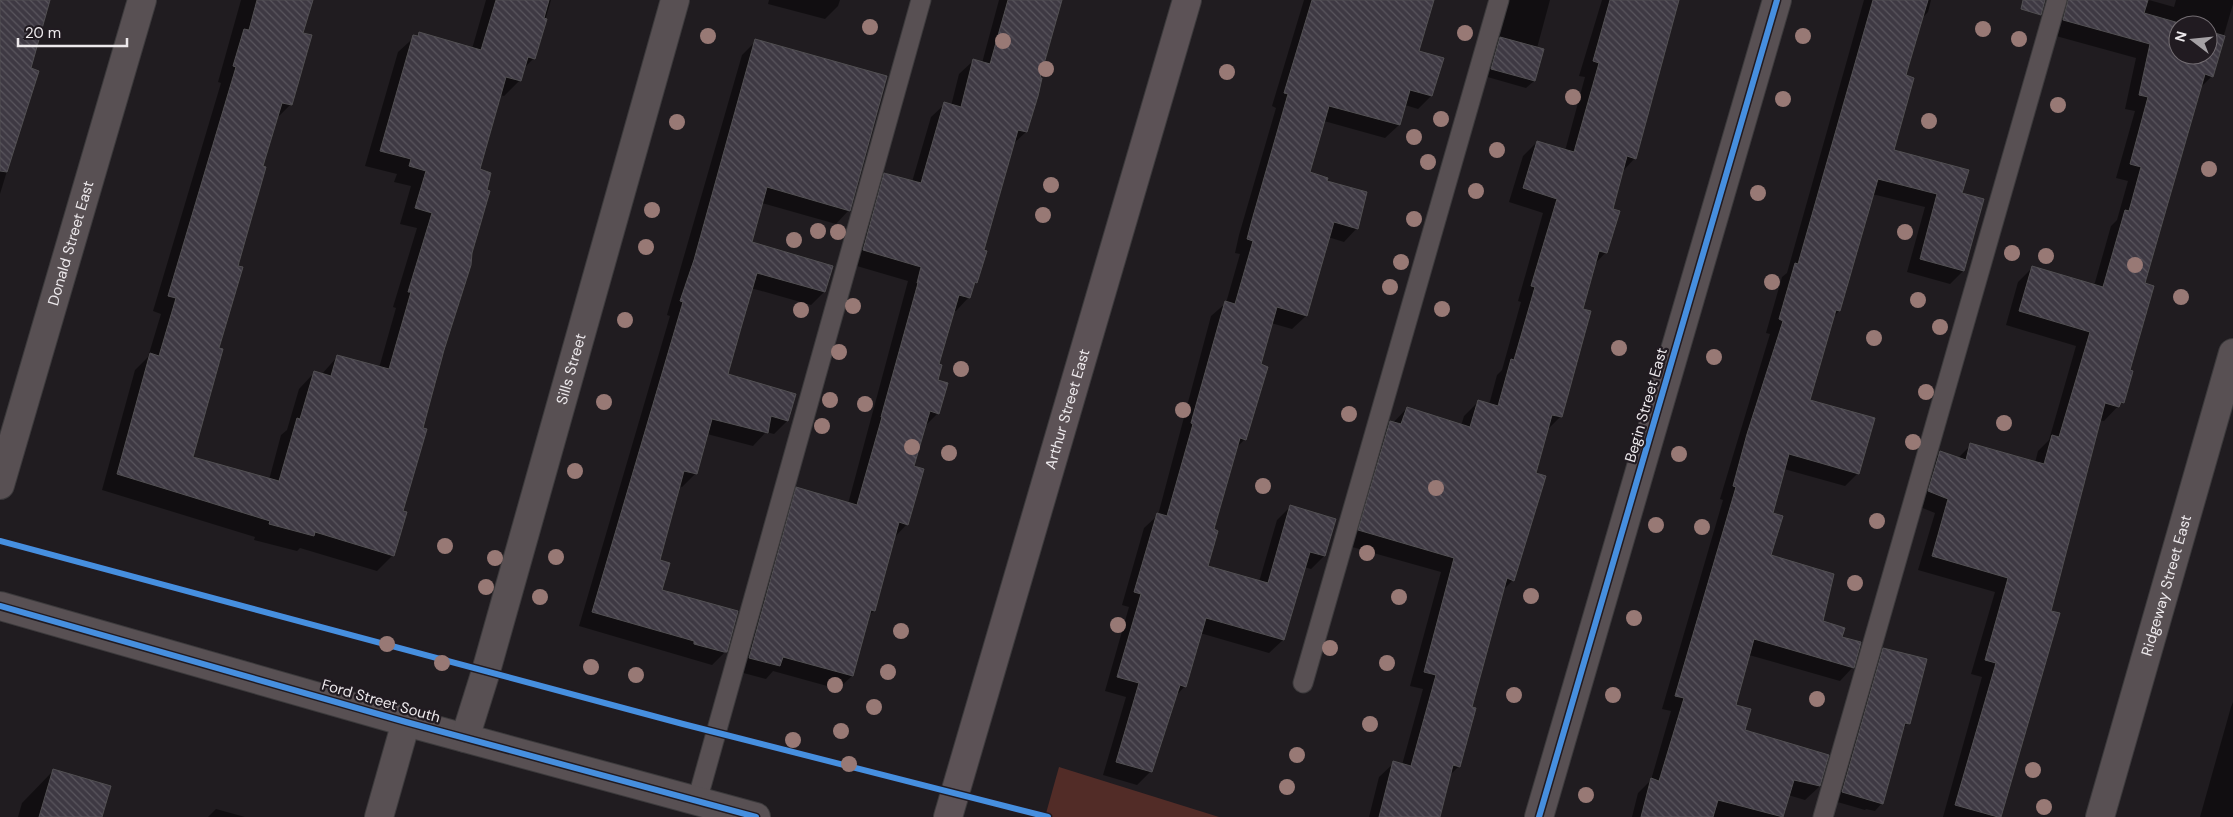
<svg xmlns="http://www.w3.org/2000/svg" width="2233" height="817" font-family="'DM Sans',sans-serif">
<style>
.grass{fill:#522c27}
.shadow{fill:#0007;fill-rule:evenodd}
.building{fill:url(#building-back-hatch);stroke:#514f52}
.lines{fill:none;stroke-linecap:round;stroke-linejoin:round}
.lane-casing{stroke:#3c3a3c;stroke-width:21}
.street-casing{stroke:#3c3a3c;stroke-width:30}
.secondary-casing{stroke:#3c3a3c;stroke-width:30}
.lane{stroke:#585053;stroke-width:19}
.street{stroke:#585053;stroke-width:28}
.secondary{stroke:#5c5256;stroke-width:28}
.cycleway-casing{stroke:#211b21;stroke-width:9}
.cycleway{stroke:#468fdf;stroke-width:6}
.tree{fill:#987975}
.labels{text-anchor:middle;stroke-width:4.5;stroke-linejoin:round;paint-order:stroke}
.street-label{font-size:15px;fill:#ede9ec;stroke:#211b21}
</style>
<defs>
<pattern id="building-back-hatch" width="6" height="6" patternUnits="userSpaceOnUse" patternTransform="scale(1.25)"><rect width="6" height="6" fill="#3e3943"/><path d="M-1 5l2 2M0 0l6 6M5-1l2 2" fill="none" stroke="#5a565e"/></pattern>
</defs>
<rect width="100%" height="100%" fill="#201c20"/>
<path class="grass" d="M 1059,767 L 1219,817 L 1045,817 Z"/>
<g class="shadow">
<path d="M 0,0 L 49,0 L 29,69 L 37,72 L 0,194 Z"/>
<path d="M 241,0 L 311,0 L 301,33 L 310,36 L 290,105 L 276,119 L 262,167 L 191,457 L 269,480 L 281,435 L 287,430 L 299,389 L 314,373 L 321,375 L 338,356 L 379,368 L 396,308 L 393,307 L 417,228 L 400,224 L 411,186 L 394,182 L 397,174 L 365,166 L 398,52 L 419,33 L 472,49 L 486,0 L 551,0 L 534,58 L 523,69 L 520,80 L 504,96 L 500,95 L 478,170 L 442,350 L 402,512 L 393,555 L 377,571 L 300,548 L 297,551 L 254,540 L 255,537 L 102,490 L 135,370 L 148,357 L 161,314 L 153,311 L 221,83 L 218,82 Z"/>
<path d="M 769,0 L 840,0 L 838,6 L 825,19 L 768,4 Z"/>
<path d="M 999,0 L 1060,0 L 1026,132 L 1012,145 L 982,250 L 976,282 L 973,286 L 969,297 L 956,311 L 953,310 L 937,365 L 938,413 L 924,427 L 913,467 L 907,524 L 894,538 L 874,611 L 868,616 L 852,676 L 838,689 L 773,671 L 766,679 L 736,671 L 783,503 L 797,489 L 848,504 L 908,281 L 850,264 L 871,188 L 885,174 L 912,182 L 931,117 L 945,104 L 951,106 L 959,74 L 973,61 L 982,63 Z"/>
<path d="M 1304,0 L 1433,0 L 1417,52 L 1431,96 L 1418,109 L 1405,105 L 1399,125 L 1385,138 L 1324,121 L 1309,173 L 1326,182 L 1357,228 L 1344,242 L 1328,237 L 1306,316 L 1292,329 L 1271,323 L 1259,365 L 1245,439 L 1235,449 L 1212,530 L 1207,567 L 1259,582 L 1277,520 L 1290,507 L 1324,556 L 1311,569 L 1304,567 L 1283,640 L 1269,653 L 1200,633 L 1185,686 L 1175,697 L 1151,771 L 1137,785 L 1103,775 L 1126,697 L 1105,691 L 1129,607 L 1122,605 L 1144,528 L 1158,515 L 1211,316 L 1226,303 L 1240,254 L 1235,253 L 1239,235 L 1276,108 L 1272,106 Z"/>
<path d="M 1505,0 L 1550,0 L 1537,48 L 1542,50 L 1534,81 L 1526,88 L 1484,76 Z"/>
<path d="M 1602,0 L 1678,0 L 1635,158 L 1622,172 L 1612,210 L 1606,252 L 1594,265 L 1581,310 L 1590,312 L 1560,417 L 1546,431 L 1534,474 L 1513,580 L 1503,590 L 1471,708 L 1459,766 L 1449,776 L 1438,817 L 1369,817 L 1379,777 L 1394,763 L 1402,765 L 1423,689 L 1410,686 L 1441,572 L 1345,545 L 1376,437 L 1390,422 L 1393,423 L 1407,408 L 1461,426 L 1464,416 L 1478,402 L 1489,405 L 1497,375 L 1502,370 L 1521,302 L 1518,301 L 1543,213 L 1509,202 L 1523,156 L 1537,142 L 1565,151 L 1585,77 L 1579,76 Z"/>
<path d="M 1864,0 L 1931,0 L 1928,12 L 1921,19 L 1904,76 L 1893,151 L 1961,194 L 1982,200 L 1963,271 L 1950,284 L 1907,272 L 1925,207 L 1872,194 L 1839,311 L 1833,317 L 1809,401 L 1858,473 L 1845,486 L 1784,469 L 1772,514 L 1769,556 L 1821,622 L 1841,638 L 1853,667 L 1840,681 L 1749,655 L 1734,705 L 1744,731 L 1827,756 L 1819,787 L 1805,800 L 1788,795 L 1782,817 L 1632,817 L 1638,793 L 1651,780 L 1671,711 L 1662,709 L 1723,500 L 1720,499 L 1735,449 L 1770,334 L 1766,333 L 1782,277 L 1787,273 Z"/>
<path d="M 2067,0 L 2149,0 L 2174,7 L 2176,0 L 2233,0 L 2233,4 L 2212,76 L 2200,88 L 2144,284 L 2122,402 L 2104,421 L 2099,420 L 2049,611 L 2000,817 L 1943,817 L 1982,677 L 1971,674 L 1995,592 L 1918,570 L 1935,513 L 1915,505 L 1926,467 L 1940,453 L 1957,459 L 1971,445 L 2035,463 L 2038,451 L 2049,440 L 2076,346 L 2006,325 L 2018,282 L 2032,268 L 2094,286 L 2111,226 L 2117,220 L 2128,181 L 2116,178 L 2135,111 L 2125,109 L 2136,58 L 2056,36 ZM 2178,25 L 2208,25 L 2208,55 L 2178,55 Z"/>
<path d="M 756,41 L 849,210 L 836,224 L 762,203 L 750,243 L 824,292 L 811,305 L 751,288 L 727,375 L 787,421 L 774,434 L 766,432 L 753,446 L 707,434 L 696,473 L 682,487 L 679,486 L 658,561 L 660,591 L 726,651 L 712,665 L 579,626 L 670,316 L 667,315 L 742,55 Z"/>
<path d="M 1884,649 L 1908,723 L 1902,729 L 1882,803 L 1875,811 L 1866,809 L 1865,810 L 1834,801 L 1876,657 Z"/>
<path d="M 2233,702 L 2233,817 L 2200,817 L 2231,707 Z"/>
<path d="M 53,771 L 101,817 L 18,817 L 22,803 Z"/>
<path d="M 216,809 L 245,817 L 208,817 Z"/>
</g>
<g class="building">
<path d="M 0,0 L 50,0 L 31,68 L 39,71 L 7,172 L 0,171 Z"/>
<path d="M 257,0 L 313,0 L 303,33 L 312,35 L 292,105 L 282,103 L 263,166 L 266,167 L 238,266 L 243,267 L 219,348 L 223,349 L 193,457 L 279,481 L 297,418 L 300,419 L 314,371 L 331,376 L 337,355 L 389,369 L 411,292 L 408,292 L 432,213 L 415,208 L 426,171 L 409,166 L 411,159 L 380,151 L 413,35 L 418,36 L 419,32 L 481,50 L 496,0 L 549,0 L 544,18 L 547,19 L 535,59 L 528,57 L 521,81 L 506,77 L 480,169 L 491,173 L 487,190 L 490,191 L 472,253 L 471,265 L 444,350 L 423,428 L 427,429 L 403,511 L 407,512 L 394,556 L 315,532 L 314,536 L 269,524 L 270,521 L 117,474 L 150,353 L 159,356 L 176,298 L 168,296 L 236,67 L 233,66 L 244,29 L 249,30 Z"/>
<path d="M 1008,0 L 1062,0 L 1040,78 L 1042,78 L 1038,96 L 1027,132 L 1018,130 L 984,250 L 987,251 L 977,283 L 975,282 L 970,298 L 959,295 L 939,364 L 942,365 L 938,380 L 948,383 L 939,414 L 930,411 L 914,466 L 924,469 L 908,525 L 899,522 L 875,611 L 871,610 L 853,676 L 783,657 L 780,666 L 749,658 L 796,487 L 857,505 L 882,417 L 881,417 L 918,283 L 917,283 L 921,267 L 863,250 L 884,173 L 921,183 L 944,102 L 961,107 L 973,59 L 990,64 Z"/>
<path d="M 1312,0 L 1434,0 L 1419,51 L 1444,58 L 1432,96 L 1410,90 L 1400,125 L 1329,106 L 1310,172 L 1328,178 L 1327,181 L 1367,192 L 1358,229 L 1334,222 L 1307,316 L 1277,307 L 1261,364 L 1268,367 L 1246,440 L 1240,438 L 1214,529 L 1218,531 L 1208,566 L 1268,583 L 1290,505 L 1336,519 L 1325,556 L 1310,552 L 1284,640 L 1206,618 L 1186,687 L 1180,685 L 1152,772 L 1116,762 L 1139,683 L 1117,677 L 1141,594 L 1134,592 L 1157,513 L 1167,516 L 1193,424 L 1191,423 L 1225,301 L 1235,304 L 1253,241 L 1247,239 L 1252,220 L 1288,94 L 1284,93 Z"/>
<path d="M 1610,0 L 1679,0 L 1636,159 L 1627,156 L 1613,209 L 1620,211 L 1607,253 L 1599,251 L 1583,309 L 1591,311 L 1562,417 L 1552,415 L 1536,473 L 1546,476 L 1514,581 L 1507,578 L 1472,707 L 1476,708 L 1460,767 L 1453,765 L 1440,817 L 1379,817 L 1393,761 L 1411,766 L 1436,675 L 1424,672 L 1454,558 L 1358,530 L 1390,421 L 1401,424 L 1407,407 L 1470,427 L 1478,400 L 1498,406 L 1511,359 L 1514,360 L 1535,287 L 1531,286 L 1557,199 L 1523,188 L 1537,141 L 1574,152 L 1599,63 L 1593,61 Z"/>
<path d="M 1873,0 L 1928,0 L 1906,75 L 1914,78 L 1894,150 L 1969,170 L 1962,193 L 1984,199 L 1964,271 L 1920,259 L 1937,194 L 1878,179 L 1840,311 L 1836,310 L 1810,400 L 1875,418 L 1859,474 L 1789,454 L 1773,513 L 1783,516 L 1771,555 L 1834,574 L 1823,621 L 1845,628 L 1842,637 L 1861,642 L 1854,668 L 1754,639 L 1736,705 L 1751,709 L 1745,730 L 1829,755 L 1820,786 L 1794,780 L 1783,817 L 1718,800 L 1713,817 L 1641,817 L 1651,778 L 1659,781 L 1684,698 L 1675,696 L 1736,487 L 1733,486 L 1747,434 L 1783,321 L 1779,319 L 1795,263 L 1798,264 Z"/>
<path d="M 2023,0 L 2045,0 L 2041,15 L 2021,9 Z"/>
<path d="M 2068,0 L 2148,0 L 2144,13 L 2186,25 L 2178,25 L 2178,55 L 2208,55 L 2208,31 L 2225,36 L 2213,77 L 2205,74 L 2145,283 L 2154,286 L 2130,370 L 2133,371 L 2124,403 L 2121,402 L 2119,407 L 2105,403 L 2051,611 L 2060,613 L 2001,817 L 1998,817 L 1955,805 L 1996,663 L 1985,660 L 2008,578 L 1932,556 L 1948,499 L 1928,491 L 1940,451 L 1966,460 L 1970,443 L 2044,464 L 2052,435 L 2059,437 L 2090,332 L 2019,311 L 2032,266 L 2103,287 L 2125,210 L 2129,211 L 2141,167 L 2130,164 L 2148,97 L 2139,95 L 2150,44 L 2063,20 Z"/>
<path d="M 1500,37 L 1544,49 L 1535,81 L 1491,69 Z"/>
<path d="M 755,39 L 887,76 L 850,211 L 767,187 L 752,242 L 833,266 L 825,292 L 757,273 L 741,328 L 728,374 L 796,394 L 788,421 L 771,416 L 768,433 L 712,419 L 697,474 L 684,471 L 660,560 L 670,563 L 662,590 L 738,611 L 727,652 L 724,652 L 694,644 L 694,641 L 592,612 L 683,302 L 680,301 L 694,260 Z"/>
<path d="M 1883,648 L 1927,659 L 1910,724 L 1905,723 L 1883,804 L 1842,792 Z"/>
<path d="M 53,769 L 111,786 L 102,817 L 39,817 Z"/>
</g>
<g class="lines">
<defs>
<g id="lane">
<path d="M 1303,683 L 1499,0"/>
<path d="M 697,801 L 921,0"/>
<path d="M 1823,817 L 2057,0"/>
</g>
<g id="street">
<path id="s1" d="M 0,485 L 142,0"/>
<path d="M 0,606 L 406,722 L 756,817"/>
<path id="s2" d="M 465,738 L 486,671 L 675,0"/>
<path d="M 379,817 L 406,722"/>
<path d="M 1539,817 L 1777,0"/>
<path id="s3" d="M 2100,817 L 2233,353"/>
</g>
<g id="secondary">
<path id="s4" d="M 948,817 L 1187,0"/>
</g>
</defs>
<use href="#lane" class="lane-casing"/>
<use href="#street" class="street-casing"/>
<use href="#secondary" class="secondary-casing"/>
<use href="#lane" class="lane"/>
<use href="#street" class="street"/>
<use href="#secondary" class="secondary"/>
<defs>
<g id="cycleway">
<path d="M 0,541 L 683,724 L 1048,817"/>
<path d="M 0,606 L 406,722 L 756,817"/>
<path d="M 1539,817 L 1777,0"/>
</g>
</defs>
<use href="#cycleway" class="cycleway-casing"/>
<use href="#cycleway" class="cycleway"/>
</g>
<g class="tree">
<circle cx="870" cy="27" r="8"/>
<circle cx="1983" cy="29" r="8"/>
<circle cx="1465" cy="33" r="8"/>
<circle cx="708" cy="36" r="8"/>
<circle cx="1803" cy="36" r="8"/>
<circle cx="2019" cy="39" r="8"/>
<circle cx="1003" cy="41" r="8"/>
<circle cx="1046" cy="69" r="8"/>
<circle cx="1227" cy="72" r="8"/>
<circle cx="1573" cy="97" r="8"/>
<circle cx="1783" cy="99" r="8"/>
<circle cx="2058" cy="105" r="8"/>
<circle cx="1441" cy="119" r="8"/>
<circle cx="1929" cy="121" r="8"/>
<circle cx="677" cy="122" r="8"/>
<circle cx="1414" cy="137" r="8"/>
<circle cx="1497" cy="150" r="8"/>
<circle cx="1428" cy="162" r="8"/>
<circle cx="2209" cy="169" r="8"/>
<circle cx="1051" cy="185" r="8"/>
<circle cx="1476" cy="191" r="8"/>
<circle cx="1758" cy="193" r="8"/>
<circle cx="652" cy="210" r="8"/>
<circle cx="1043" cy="215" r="8"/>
<circle cx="1414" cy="219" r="8"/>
<circle cx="818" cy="231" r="8"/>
<circle cx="838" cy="232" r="8"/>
<circle cx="1905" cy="232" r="8"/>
<circle cx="794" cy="240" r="8"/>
<circle cx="646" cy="247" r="8"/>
<circle cx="2012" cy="253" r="8"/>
<circle cx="2046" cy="256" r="8"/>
<circle cx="1401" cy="262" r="8"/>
<circle cx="2135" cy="265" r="8"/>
<circle cx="1772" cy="282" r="8"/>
<circle cx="1390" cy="287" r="8"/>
<circle cx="2181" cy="297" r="8"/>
<circle cx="1918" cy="300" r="8"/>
<circle cx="853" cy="306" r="8"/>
<circle cx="1442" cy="309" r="8"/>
<circle cx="801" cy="310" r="8"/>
<circle cx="625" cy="320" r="8"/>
<circle cx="1940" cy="327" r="8"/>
<circle cx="1874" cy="338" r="8"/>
<circle cx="1619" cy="348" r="8"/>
<circle cx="839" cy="352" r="8"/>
<circle cx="1714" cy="357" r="8"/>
<circle cx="961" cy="369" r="8"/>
<circle cx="1926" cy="392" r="8"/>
<circle cx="830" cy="400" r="8"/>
<circle cx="604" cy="402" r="8"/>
<circle cx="865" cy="404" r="8"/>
<circle cx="1183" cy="410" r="8"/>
<circle cx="1349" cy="414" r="8"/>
<circle cx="2004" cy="423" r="8"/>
<circle cx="822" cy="426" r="8"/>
<circle cx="1913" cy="442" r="8"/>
<circle cx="912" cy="447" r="8"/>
<circle cx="949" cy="453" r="8"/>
<circle cx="1679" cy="454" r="8"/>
<circle cx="575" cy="471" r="8"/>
<circle cx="1263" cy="486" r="8"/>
<circle cx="1436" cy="488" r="8"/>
<circle cx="1877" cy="521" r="8"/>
<circle cx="1656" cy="525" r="8"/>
<circle cx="1702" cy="527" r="8"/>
<circle cx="445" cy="546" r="8"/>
<circle cx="1367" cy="553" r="8"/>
<circle cx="556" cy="557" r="8"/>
<circle cx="495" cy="558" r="8"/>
<circle cx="1855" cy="583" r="8"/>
<circle cx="486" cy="587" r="8"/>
<circle cx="1531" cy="596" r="8"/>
<circle cx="540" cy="597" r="8"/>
<circle cx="1399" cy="597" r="8"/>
<circle cx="1634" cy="618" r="8"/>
<circle cx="1118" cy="625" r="8"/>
<circle cx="901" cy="631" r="8"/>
<circle cx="387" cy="644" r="8"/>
<circle cx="1330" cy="648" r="8"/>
<circle cx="442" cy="663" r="8"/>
<circle cx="1387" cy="663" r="8"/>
<circle cx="591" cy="667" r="8"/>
<circle cx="888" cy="672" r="8"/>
<circle cx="636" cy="675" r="8"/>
<circle cx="835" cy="685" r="8"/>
<circle cx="1514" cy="695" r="8"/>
<circle cx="1613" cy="695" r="8"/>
<circle cx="1817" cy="699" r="8"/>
<circle cx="874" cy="707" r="8"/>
<circle cx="1370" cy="724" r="8"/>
<circle cx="841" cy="731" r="8"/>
<circle cx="793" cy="740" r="8"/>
<circle cx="1297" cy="755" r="8"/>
<circle cx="849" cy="764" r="8"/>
<circle cx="2033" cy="770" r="8"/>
<circle cx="1287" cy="787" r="8"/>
<circle cx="1586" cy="795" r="8"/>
<circle cx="2044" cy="807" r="8"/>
</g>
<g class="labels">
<g class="street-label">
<text dy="5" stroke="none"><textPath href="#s1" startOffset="252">Donald Street East</textPath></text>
<text dy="5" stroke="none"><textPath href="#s2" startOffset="384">Sills Street</textPath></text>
<text transform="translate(1646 405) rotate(-74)" y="5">Begin Street East</text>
<text dy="5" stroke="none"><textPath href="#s4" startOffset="425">Arthur Street East</textPath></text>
<text dy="5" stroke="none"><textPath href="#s3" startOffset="241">Ridgeway Street East</textPath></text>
<text transform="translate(381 701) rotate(16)" y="5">Ford Street South</text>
</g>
</g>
<g transform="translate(2193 40) rotate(286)"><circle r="24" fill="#211b21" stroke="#736d72"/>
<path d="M0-4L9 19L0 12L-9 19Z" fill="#a5a1a5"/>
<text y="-8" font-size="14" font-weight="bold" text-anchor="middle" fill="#ede9ec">N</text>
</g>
<path d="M18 38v8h109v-8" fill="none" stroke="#ede9ec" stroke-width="2.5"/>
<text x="25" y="38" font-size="15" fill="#ede9ec" stroke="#211b21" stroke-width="4" paint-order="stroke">20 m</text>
</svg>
